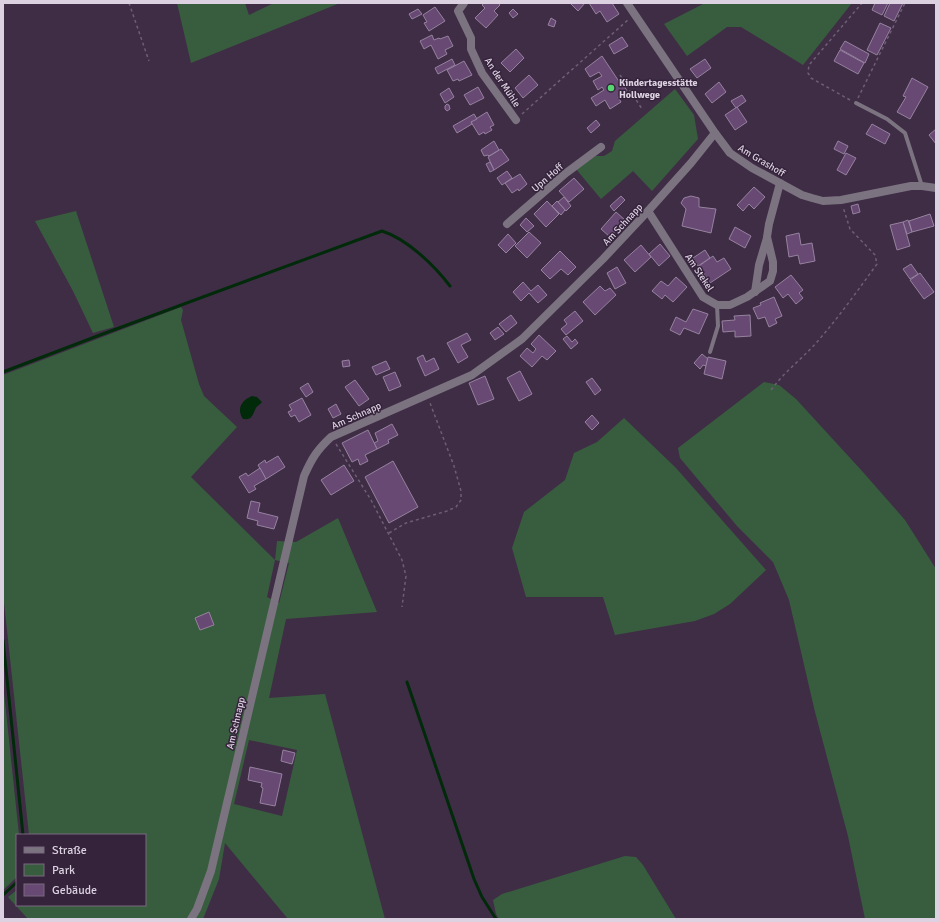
<svg xmlns="http://www.w3.org/2000/svg" width="939" height="922" font-family="Signika,sans-serif">
<style>
.green{fill:#385d3e;fill-rule:evenodd}
.water{fill:#002a09}
.lines{fill:none;stroke-linecap:round;stroke-linejoin:round}
.stream{stroke:#002a09;stroke-width:3}
.building{fill:#674973;stroke:#96829f}
.path{stroke:#6e5e74;stroke-width:1.5;stroke-dasharray:3 3;stroke-linecap:butt}
.lane{stroke:#7c7380;stroke-width:4}
.street{stroke:#7c7380;stroke-width:8}
.poi-dot{fill:#56d671;stroke:#35233c;stroke-width:1.5}
.labels{text-anchor:middle;stroke-width:3;stroke-linejoin:round;paint-order:stroke}
.street-label{font-size:10px;fill:#dcd1e0;stroke:#35233c}
.poi-label{font-size:10px;font-weight:bold;fill:#dcd1e0;stroke:#35233c;text-anchor:start}
</style>
<rect width="100%" height="100%" fill="#3f2d46"/>
<g class="green">
<path d="M 177,3 L 245,3 L 249,15 L 274,3 L 340,3 L 191,63 Z"/>
<path d="M 705,3 L 852,3 L 803,65 L 741,27 L 727,27 L 687,56 L 664,24 Z"/>
<path d="M 675,89 L 694,115 L 698,139 L 652,191 L 633,171 L 601,199 L 576,169 L 596,156 L 604,156 L 612,151 L 615,141 Z"/>
<path d="M 76,211 L 114,327 L 93,333 L 73,291 L 35,221 Z"/>
<path d="M 181,307 L 183,310 L 181,320 L 199,384 L 204,396 L 237,427 L 191,477 L 275,560 L 277,541 L 296,542 L 338,518 L 377,612 L 286,619 L 269,698 L 325,694 L 385,919 L 288,919 L 225,843 L 219,879 L 203,919 L 28,919 L 8,897 L 17,890 L 17,905 L 145,905 L 145,835 L 29,835 L 3,593 L 3,375 ZM 275,560 L 289,563 L 279,603 L 267,597 ZM 249,740 L 297,750 L 282,816 L 234,804 Z"/>
<path d="M 764,382 L 779,385 L 796,399 L 862,471 L 905,520 L 936,569 L 936,919 L 865,919 L 848,836 L 815,712 L 789,600 L 773,562 L 737,526 L 680,458 L 678,448 Z"/>
<path d="M 624,418 L 676,468 L 766,570 L 730,604 L 714,614 L 695,621 L 615,635 L 603,597 L 526,597 L 512,548 L 524,512 L 565,480 L 574,453 L 597,442 Z"/>
<path d="M 3,683 L 19,835 L 17,835 L 17,877 L 3,890 Z"/>
<path d="M 625,856 L 636,857 L 643,865 L 676,919 L 499,919 L 496,914 L 493,900 L 502,894 Z"/>
</g>
<path class="water" d="M 252,396 L 257,397 L 262,402 C 260,405 256,406 255,410 C 252,416 252,420 243,419 C 236,409 242,400 252,396 Z"/>
<g class="lines">
<g class="stream">
<path d="M 3,372 L 100,335 L 382,231 C 407,239 434,265 450,286"/>
<path d="M 3,640 L 23,835"/>
<path d="M 407,682 L 474,879 L 482,897 L 496,919"/>
<path d="M 3,895 L 17,882"/>
</g>
</g>
<g class="building">
<path d="M 484,3 L 498,3 L 500,5 L 494,11 L 498,15 L 486,28 L 475,18 L 485,8 L 482,5 Z"/>
<path d="M 570,3 L 585,3 L 578,11 Z"/>
<path d="M 589,3 L 612,3 L 619,14 L 607,22 L 600,11 L 596,14 Z"/>
<path d="M 875,3 L 888,3 L 882,15 L 872,10 Z"/>
<path d="M 890,3 L 903,3 L 894,21 L 884,16 Z"/>
<path d="M 435,7 L 445,21 L 429,31 L 424,23 L 427,22 L 423,15 Z"/>
<path d="M 418,9 L 422,14 L 412,19 L 409,14 Z"/>
<path d="M 513,9 L 518,14 L 513,18 L 509,13 Z"/>
<path d="M 551,18 L 556,21 L 554,27 L 548,25 Z"/>
<path d="M 880,23 L 891,28 L 877,55 L 867,50 Z"/>
<path d="M 432,35 L 434,40 L 439,38 L 440,39 L 448,36 L 453,46 L 445,50 L 447,54 L 438,59 L 431,45 L 424,49 L 420,41 Z"/>
<path d="M 622,37 L 628,46 L 614,54 L 609,45 Z"/>
<path d="M 845,41 L 869,54 L 865,63 L 840,49 Z"/>
<path d="M 516,49 L 524,58 L 510,72 L 501,63 Z"/>
<path d="M 840,50 L 864,63 L 858,74 L 834,61 Z"/>
<path d="M 602,56 L 620,83 L 622,82 L 627,91 L 618,97 L 621,102 L 610,109 L 605,100 L 596,106 L 591,98 L 604,90 L 602,87 L 598,90 L 593,81 L 602,76 L 599,72 L 590,77 L 585,69 Z"/>
<path d="M 452,59 L 455,65 L 438,74 L 435,68 Z"/>
<path d="M 705,59 L 711,68 L 697,78 L 690,69 Z"/>
<path d="M 464,61 L 472,75 L 459,81 L 458,79 L 453,81 L 447,70 Z"/>
<path d="M 529,75 L 538,85 L 523,98 L 515,88 Z"/>
<path d="M 912,78 L 928,87 L 910,119 L 897,112 L 906,97 L 903,96 Z"/>
<path d="M 719,82 L 726,92 L 712,103 L 705,94 Z"/>
<path d="M 478,87 L 484,98 L 470,105 L 464,95 Z"/>
<path d="M 449,88 L 454,97 L 445,103 L 440,94 Z"/>
<path d="M 742,95 L 746,101 L 736,108 L 731,101 Z"/>
<path d="M 447,104 L 449,105 L 450,109 L 447,111 L 445,109 L 445,106 Z"/>
<path d="M 737,107 L 747,122 L 735,130 L 725,115 Z"/>
<path d="M 487,112 L 494,125 L 490,127 L 492,130 L 485,134 L 484,132 L 479,135 L 471,122 Z"/>
<path d="M 474,114 L 477,119 L 471,122 L 472,124 L 457,133 L 453,126 Z"/>
<path d="M 596,120 L 600,125 L 591,133 L 587,128 Z"/>
<path d="M 872,124 L 890,134 L 885,144 L 866,134 Z"/>
<path d="M 936,129 L 936,144 L 929,135 Z"/>
<path d="M 494,141 L 499,150 L 489,156 L 488,155 L 484,156 L 481,150 Z"/>
<path d="M 838,141 L 848,146 L 844,154 L 834,149 Z"/>
<path d="M 501,149 L 509,160 L 494,170 L 488,157 Z"/>
<path d="M 846,153 L 856,158 L 846,175 L 837,170 Z"/>
<path d="M 490,162 L 494,170 L 490,172 L 486,164 Z"/>
<path d="M 507,171 L 512,178 L 502,185 L 497,178 Z"/>
<path d="M 520,174 L 527,184 L 519,191 L 518,189 L 512,193 L 505,183 Z"/>
<path d="M 574,178 L 584,189 L 569,202 L 559,191 Z"/>
<path d="M 754,187 L 765,197 L 754,209 L 749,204 L 743,211 L 737,205 Z"/>
<path d="M 621,196 L 625,200 L 614,211 L 610,206 Z"/>
<path d="M 691,196 L 699,198 L 699,207 L 716,209 L 711,233 L 682,226 L 686,209 L 681,203 L 684,198 Z"/>
<path d="M 564,197 L 571,206 L 566,211 L 558,202 Z"/>
<path d="M 547,201 L 559,214 L 546,227 L 534,214 Z"/>
<path d="M 557,201 L 565,210 L 561,215 L 552,206 Z"/>
<path d="M 858,204 L 860,212 L 853,214 L 851,206 Z"/>
<path d="M 616,212 L 625,220 L 610,237 L 601,229 Z"/>
<path d="M 930,214 L 934,226 L 912,232 L 909,221 Z"/>
<path d="M 526,218 L 534,226 L 527,232 L 520,225 Z"/>
<path d="M 908,220 L 912,232 L 907,234 L 903,222 Z"/>
<path d="M 903,222 L 910,246 L 897,250 L 890,225 Z"/>
<path d="M 735,227 L 751,236 L 745,248 L 729,239 Z"/>
<path d="M 529,232 L 541,243 L 527,258 L 515,246 Z"/>
<path d="M 799,233 L 801,245 L 812,243 L 815,261 L 800,264 L 798,255 L 789,257 L 786,236 Z"/>
<path d="M 508,234 L 516,243 L 506,253 L 498,245 Z"/>
<path d="M 660,244 L 670,256 L 659,266 L 649,254 Z"/>
<path d="M 641,245 L 651,257 L 635,272 L 624,260 Z"/>
<path d="M 705,250 L 710,258 L 698,266 L 693,258 Z"/>
<path d="M 560,251 L 576,267 L 568,275 L 561,269 L 550,279 L 541,270 Z"/>
<path d="M 713,256 L 717,262 L 724,258 L 731,269 L 710,283 L 699,266 Z"/>
<path d="M 911,264 L 918,274 L 910,279 L 903,269 Z"/>
<path d="M 617,267 L 626,283 L 615,289 L 607,273 Z"/>
<path d="M 920,273 L 934,292 L 924,299 L 910,280 Z"/>
<path d="M 791,275 L 803,290 L 799,293 L 803,298 L 796,304 L 788,294 L 783,298 L 775,287 Z"/>
<path d="M 676,277 L 687,287 L 673,302 L 665,295 L 662,299 L 652,291 L 661,281 L 668,286 Z"/>
<path d="M 523,282 L 531,291 L 538,285 L 547,295 L 538,303 L 529,293 L 521,301 L 513,292 Z"/>
<path d="M 600,286 L 605,291 L 610,288 L 616,295 L 595,315 L 583,302 Z"/>
<path d="M 774,297 L 782,316 L 775,319 L 777,323 L 769,327 L 765,317 L 758,319 L 753,308 L 761,305 L 760,303 Z"/>
<path d="M 693,309 L 708,314 L 699,334 L 684,328 L 680,335 L 670,330 L 676,317 L 686,322 Z"/>
<path d="M 575,311 L 583,321 L 566,335 L 561,329 L 567,324 L 564,320 Z"/>
<path d="M 511,315 L 517,323 L 506,332 L 499,324 Z"/>
<path d="M 750,315 L 751,336 L 735,337 L 735,331 L 723,332 L 722,321 L 735,320 L 734,316 Z"/>
<path d="M 498,327 L 504,334 L 495,340 L 490,333 Z"/>
<path d="M 467,333 L 471,340 L 461,345 L 468,357 L 458,363 L 447,343 Z"/>
<path d="M 539,335 L 556,351 L 547,360 L 542,356 L 532,367 L 520,356 L 527,348 L 533,353 L 536,349 L 531,344 Z"/>
<path d="M 567,336 L 572,342 L 575,339 L 578,343 L 571,349 L 563,339 Z"/>
<path d="M 702,354 L 708,359 L 706,366 L 703,365 L 700,369 L 694,363 Z"/>
<path d="M 423,355 L 426,362 L 434,358 L 439,369 L 425,376 L 417,358 Z"/>
<path d="M 708,357 L 726,361 L 722,379 L 704,374 Z"/>
<path d="M 349,360 L 350,366 L 343,367 L 342,361 Z"/>
<path d="M 386,361 L 390,369 L 376,375 L 372,367 Z"/>
<path d="M 520,371 L 532,394 L 519,401 L 507,378 Z"/>
<path d="M 395,372 L 401,386 L 389,391 L 383,377 Z"/>
<path d="M 485,376 L 494,399 L 478,405 L 469,383 Z"/>
<path d="M 592,378 L 601,390 L 595,395 L 586,382 Z"/>
<path d="M 355,380 L 369,399 L 359,406 L 345,387 Z"/>
<path d="M 308,383 L 313,392 L 306,397 L 300,388 Z"/>
<path d="M 302,398 L 311,415 L 299,422 L 295,415 L 291,417 L 288,412 L 292,410 L 289,405 Z"/>
<path d="M 336,404 L 341,414 L 333,418 L 328,409 Z"/>
<path d="M 592,415 L 599,423 L 592,430 L 585,422 Z"/>
<path d="M 392,424 L 398,435 L 388,440 L 389,443 L 377,449 L 374,443 L 378,441 L 375,433 Z"/>
<path d="M 368,430 L 377,449 L 365,455 L 368,461 L 360,465 L 358,459 L 352,462 L 342,443 Z"/>
<path d="M 278,456 L 285,467 L 266,479 L 258,465 L 265,460 L 266,463 Z"/>
<path d="M 393,461 L 418,507 L 389,523 L 365,477 Z"/>
<path d="M 344,465 L 354,481 L 331,495 L 321,480 Z"/>
<path d="M 260,468 L 266,479 L 254,486 L 256,489 L 249,493 L 239,477 L 246,473 L 248,476 Z"/>
<path d="M 251,501 L 260,503 L 258,512 L 278,517 L 274,529 L 257,525 L 258,521 L 247,518 Z"/>
<path d="M 209,612 L 214,625 L 200,630 L 195,618 Z"/>
<path d="M 283,750 L 295,753 L 292,764 L 281,761 Z"/>
<path d="M 250,767 L 282,774 L 275,806 L 260,803 L 263,788 L 261,787 L 262,783 L 248,780 Z"/>
</g>
<g class="lines">
<g class="path">
<path d="M 129,3 L 149,61"/>
<path d="M 620,75 L 642,109"/>
<path d="M 858,98 L 905,3"/>
<path d="M 850,100 L 811,78 L 808,73 L 809,65 L 862,3"/>
<path d="M 522,114 L 629,19"/>
<path d="M 771,390 C 784,372 802,359 817,342 C 839,317 858,290 877,264 L 875,255 L 850,229 L 843,207"/>
<path d="M 336,444 L 371,500 L 402,560 L 406,576 L 402,607"/>
<path d="M 389,533 L 406,523 L 447,511 L 456,507 L 461,500 L 461,491 L 454,466 L 430,403"/>
</g>
<g class="lane">
<path d="M 856,103 L 887,119 L 905,133 L 922,186"/>
<path d="M 710,352 L 718,326 L 717,305"/>
</g>
<g class="street">
<path d="M 464,3 L 458,11 L 471,38 L 471,49 L 482,73 L 516,120"/>
<path d="M 627,3 L 715,133 L 730,153 L 752,168 L 802,195 L 812,198 L 823,201 L 841,200 L 911,186 L 922,186 L 936,188"/>
<path d="M 648,211 L 703,297 L 717,305 L 730,305 L 747,297 L 770,281 L 773,271 L 773,262 L 767,237 L 769,224 L 780,183"/>
<path d="M 507,224 L 566,173 L 601,147"/>
<path d="M 755,292 L 759,265 L 767,238"/>
<path d="M 191,919 L 197,909 L 211,871 L 304,476 C 312,458 317,450 331,437 L 472,375 L 522,339 L 603,259 L 648,211 L 691,163 L 715,133"/>
</g>
</g>
<circle class="poi-dot" cx="611" cy="88" r="4"/>
<g class="labels">
<g class="street-label">
<text transform="translate(503 82) rotate(57)" y="4">An der Mühle</text>
<text transform="translate(762 160) rotate(31)" y="4">Am Grashoff</text>
<text transform="translate(547 177) rotate(-41)" y="4">Upn Hoff</text>
<text transform="translate(622 224) rotate(-47)" y="4">Am Schnapp</text>
<text transform="translate(700 272) rotate(56)" y="4">Am Stekel</text>
<text transform="translate(356 415) rotate(-24)" y="4">Am Schnapp</text>
<text transform="translate(235 723) rotate(-77)" y="4">Am Schnapp</text>
</g>
<g class="poi-label">
<text x="619" y="86">Kindertagesstätte<tspan x="619" dy="12">Hollwege</tspan></text>
</g>
</g>
<rect width="939" height="922" fill="none" stroke="#dcd1e0" stroke-width="8"/>
<rect x="16" y="834" width="130" height="72" fill="#35233c" stroke="#78697e"/>
<rect x="24" y="847" width="20" height="6" fill="#7c7380" stroke="#78697e"/>
<text x="52" y="854" font-size="12" fill="#dcd1e0">Straße</text>
<rect x="24" y="864" width="20" height="12" fill="#385d3e" stroke="#78697e"/>
<text x="52" y="874" font-size="12" fill="#dcd1e0">Park</text>
<rect x="24" y="884" width="20" height="12" fill="#674973" stroke="#78697e"/>
<text x="52" y="894" font-size="12" fill="#dcd1e0">Gebäude</text>
</svg>
